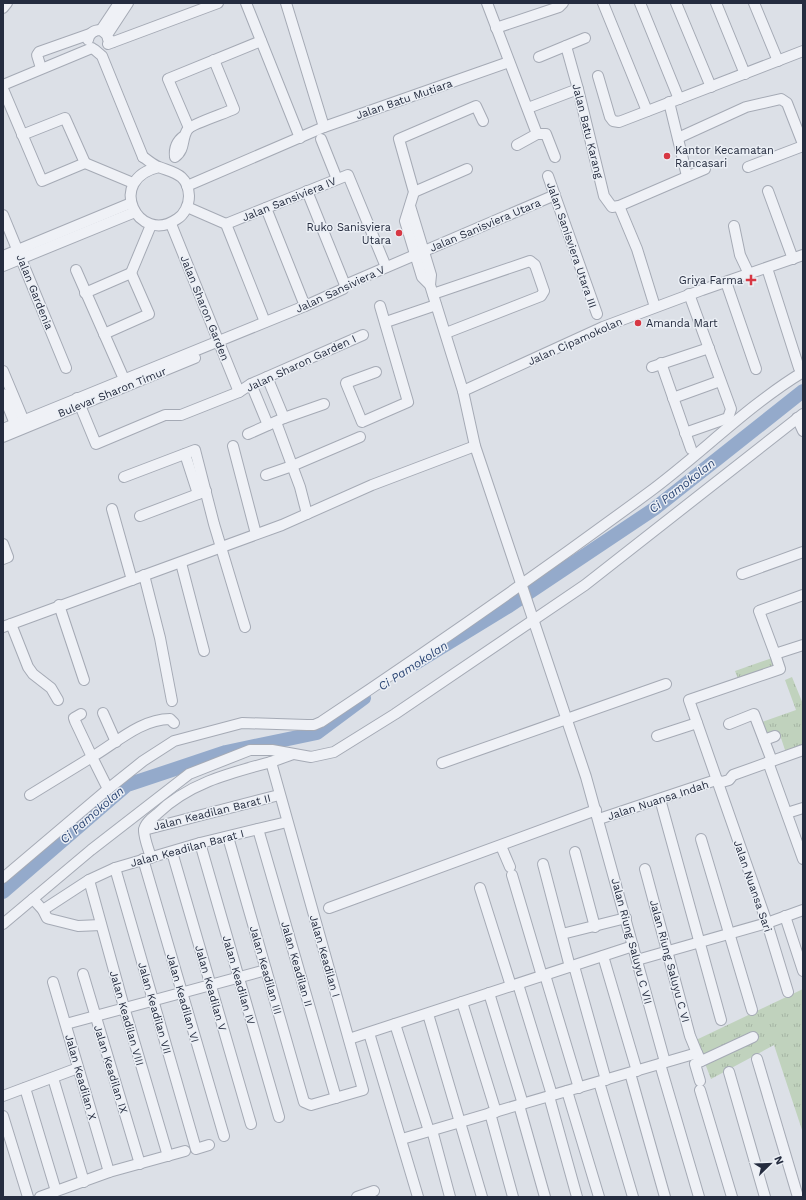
<svg xmlns="http://www.w3.org/2000/svg" width="806" height="1200" font-family="'Work Sans',sans-serif">
<style>
.grass{fill:url(#grass-tufts)}
.lines{fill:none;stroke-linecap:round;stroke-linejoin:round}
.river{stroke:#94aacb;stroke-width:14}
.minor-casing{stroke:#a5aab5;stroke-width:12}
.minor{stroke:#eff1f6;stroke-width:10}
.poi-dot{fill:#d73743;stroke:#ebeff5;stroke-width:1.5}
.labels{text-anchor:middle;stroke-width:3;stroke-linejoin:round;paint-order:stroke}
.street-label{font-size:11px;fill:#252c3f;stroke:#ebeff5}
.poi-label{font-size:11px;fill:#252c3f;stroke:#ebeff5;text-anchor:start}
.water-label{font-size:12px;font-style:italic;fill:#2d4775;stroke:#ebeff5}
</style>
<defs>
<pattern id="grass-tufts" width="24" height="20" patternUnits="userSpaceOnUse"><rect width="24" height="20" fill="#c0d2bd"/><path d="M3 7l-1-3M5 7V3M7 7l1-3M15 17l-1-3M17 17v-4M19 17l1-3" fill="none" stroke="#a5b4a4"/></pattern>
</defs>
<rect width="100%" height="100%" fill="#dce0e7"/>
<g class="grass">
<path d="M 775,657 L 778,667 L 739,681 L 735,671 Z"/>
<path d="M 792,677 L 803,704 L 803,747 L 786,753 L 779,732 L 767,736 L 762,722 L 796,710 L 785,680 Z"/>
<path d="M 803,989 L 803,1133 L 774,1045 L 711,1079 L 696,1040 Z"/>
</g>
<g class="lines">
<g class="river">
<path d="M 414,664 L 509,606 L 654,509 L 803,391"/>
<path d="M 3,892 L 127,785 L 226,752 L 317,733 L 364,698"/>
</g>
<defs>
<g id="minor">
<path d="M 246,3 L 300,138"/>
<path d="M 286,3 L 324,127"/>
<path d="M 487,3 L 537,134 L 517,145"/>
<path d="M 603,3 L 647,111"/>
<path d="M 640,3 L 679,99"/>
<path d="M 676,3 L 711,87"/>
<path d="M 716,3 L 745,74"/>
<path d="M 754,3 L 778,61"/>
<path d="M 3,8 L 7,3"/>
<path d="M 496,28 L 559,7 L 563,3"/>
<path d="M 101,30 L 119,3"/>
<path d="M 107,35 L 128,3"/>
<path d="M 88,40 C 89,33 94,30 101,30 L 107,35 L 108,39 L 113,42"/>
<path d="M 108,44 L 218,3"/>
<path d="M 566,46 L 578,89 L 604,196 L 612,207 L 619,206 L 705,169"/>
<path d="M 95,50 L 102,56 L 143,157"/>
<path d="M 539,57 L 585,38"/>
<path d="M 41,68 L 37,55 L 39,52 L 90,34"/>
<path d="M 598,76 L 610,117 L 613,121 L 619,122 L 803,51"/>
<path d="M 3,85 L 92,48"/>
<path d="M 3,89 L 42,181 L 85,163 L 65,118 L 22,135"/>
<path d="M 669,102 L 687,176"/>
<path d="M 528,108 L 578,89"/>
<path d="M 483,121 L 476,106 L 399,139 L 414,192 L 405,221 L 422,277 L 430,285 L 463,391 L 475,446 L 586,777 L 665,1062"/>
<path d="M 189,128 L 168,79 L 261,41"/>
<path d="M 537,134 L 546,134 L 555,157"/>
<path d="M 184,136 C 177,141 174,148 175,157 C 186,149 181,138 188,129 C 192,124 226,113 234,109 L 214,60"/>
<path d="M 678,138 L 746,107 L 781,99 L 787,103 L 803,144"/>
<path d="M 321,139 L 337,179"/>
<path d="M 143,157 C 148,160 153,165 159,167 C 174,173 188,174 189,196 C 189,205 184,215 177,219 C 138,246 105,179 159,167"/>
<path d="M 85,163 L 133,183"/>
<path d="M 748,167 L 803,146"/>
<path d="M 548,176 L 597,314"/>
<path d="M 187,186 L 324,127 L 509,62"/>
<path d="M 307,191 L 345,285"/>
<path d="M 768,191 L 793,259"/>
<path d="M 414,192 L 467,169"/>
<path d="M 410,206 L 431,275 L 430,285"/>
<path d="M 619,206 L 637,249 L 655,307"/>
<path d="M 187,207 L 226,224 L 265,322"/>
<path d="M 266,208 L 305,306"/>
<path d="M 3,215 L 66,368"/>
<path d="M 171,224 L 239,392"/>
<path d="M 226,224 L 348,175 L 386,267"/>
<path d="M 734,226 L 740,255 L 749,274"/>
<path d="M 3,256 L 131,203"/>
<path d="M 3,266 L 135,212"/>
<path d="M 767,268 L 799,368"/>
<path d="M 76,270 L 124,379"/>
<path d="M 131,273 L 151,225"/>
<path d="M 726,282 L 756,369"/>
<path d="M 85,293 L 131,273 L 149,314 L 104,334"/>
<path d="M 433,294 L 530,261 L 535,265 L 544,291 L 541,296 L 446,333"/>
<path d="M 386,322 L 436,305"/>
<path d="M 661,363 L 691,449"/>
<path d="M 652,367 L 709,348"/>
<path d="M 3,371 L 26,426"/>
<path d="M 376,372 L 346,383 L 362,422 L 408,402 L 380,306"/>
<path d="M 267,377 L 284,418"/>
<path d="M 251,384 L 268,425"/>
<path d="M 463,391 L 603,327 L 702,290 L 803,255"/>
<path d="M 3,394 L 17,429"/>
<path d="M 77,398 L 96,444 L 165,415 L 181,415 L 239,392 L 251,384 L 363,335"/>
<path d="M 673,398 L 720,381"/>
<path d="M 797,418 L 803,431"/>
<path d="M 276,422 L 300,487 L 307,514"/>
<path d="M 3,429 L 305,306 L 343,289 L 345,285 L 555,195"/>
<path d="M 685,433 L 728,418 L 731,409 L 689,294"/>
<path d="M 248,434 L 284,418 L 324,404"/>
<path d="M 3,437 L 195,358"/>
<path d="M 233,446 L 256,534"/>
<path d="M 185,454 L 198,494"/>
<path d="M 266,475 L 292,466 L 360,437"/>
<path d="M 124,477 L 195,450 L 214,524 L 245,627"/>
<path d="M 112,509 L 132,580"/>
<path d="M 140,516 L 206,491"/>
<path d="M 3,544 L 8,557 L 3,559"/>
<path d="M 181,563 L 204,651"/>
<path d="M 742,574 L 803,552"/>
<path d="M 144,575 L 160,638 L 172,701"/>
<path d="M 59,605 L 84,680"/>
<path d="M 11,624 L 28,667 L 33,674 L 51,688 L 58,700"/>
<path d="M 3,627 L 282,525 L 372,485 L 475,446"/>
<path d="M 775,654 L 759,611 L 803,595"/>
<path d="M 103,713 L 116,742"/>
<path d="M 729,724 L 754,714 L 772,761"/>
<path d="M 657,736 L 697,723"/>
<path d="M 764,740 L 775,736"/>
<path d="M 768,762 L 803,859"/>
<path d="M 442,763 L 666,684"/>
<path d="M 716,780 L 722,782 L 729,780 L 733,775 L 803,750"/>
<path d="M 108,789 L 92,757 C 116,743 141,719 170,719 L 174,723"/>
<path d="M 30,795 L 92,757 L 75,721 L 74,718 L 81,714"/>
<path d="M 660,799 L 721,1020"/>
<path d="M 787,813 L 803,808"/>
<path d="M 599,819 L 716,780"/>
<path d="M 258,829 L 336,1098"/>
<path d="M 144,830 L 279,795"/>
<path d="M 228,837 L 304,1102 L 311,1105 L 363,1090 L 271,762 L 293,754"/>
<path d="M 701,839 L 752,1010"/>
<path d="M 200,843 L 279,1117"/>
<path d="M 501,846 L 510,867"/>
<path d="M 172,852 L 251,1124"/>
<path d="M 575,852 L 595,927"/>
<path d="M 151,858 C 149,850 144,839 144,830 C 145,823 152,818 157,814 C 189,783 230,773 271,762"/>
<path d="M 143,859 L 224,1136"/>
<path d="M 543,864 L 570,967"/>
<path d="M 115,868 L 196,1149 L 209,1145"/>
<path d="M 645,869 L 690,1036 L 697,1053"/>
<path d="M 512,875 L 542,976"/>
<path d="M 3,878 L 108,789 L 143,761 L 174,741 L 242,723 L 307,725 L 314,725 L 321,722 C 432,648 541,572 648,493 C 701,454 747,406 803,372"/>
<path d="M 89,880 L 124,1007 L 168,1156"/>
<path d="M 480,888 L 511,986"/>
<path d="M 33,899 L 43,910 L 89,880 L 115,868 L 200,843 L 287,822"/>
<path d="M 329,908 L 596,810"/>
<path d="M 43,910 L 47,918 L 50,919 L 78,926 L 101,925"/>
<path d="M 785,916 L 803,971"/>
<path d="M 3,924 L 91,850 L 189,774 L 250,750 L 272,750 L 311,757 L 334,752 L 395,714 L 585,585 L 803,414"/>
<path d="M 562,934 L 626,918"/>
<path d="M 603,956 L 637,1071"/>
<path d="M 637,960 L 767,923 L 803,910"/>
<path d="M 574,966 L 606,1080"/>
<path d="M 83,974 L 140,1164"/>
<path d="M 545,975 L 579,1088"/>
<path d="M 53,982 L 109,1172"/>
<path d="M 518,984 L 552,1095"/>
<path d="M 788,992 L 767,923 L 689,700 L 780,669 L 775,654 L 803,645"/>
<path d="M 489,993 L 523,1104"/>
<path d="M 462,1002 L 496,1112"/>
<path d="M 428,1014 L 482,1197"/>
<path d="M 66,1024 L 266,970"/>
<path d="M 395,1024 L 429,1131"/>
<path d="M 369,1033 L 418,1197"/>
<path d="M 349,1039 L 633,946"/>
<path d="M 757,1059 L 798,1197"/>
<path d="M 660,1064 L 699,1197"/>
<path d="M 729,1072 L 765,1197"/>
<path d="M 630,1073 L 665,1197"/>
<path d="M 53,1078 L 84,1182"/>
<path d="M 700,1081 L 695,1064 L 753,1037"/>
<path d="M 599,1082 L 633,1197"/>
<path d="M 25,1088 L 56,1191"/>
<path d="M 700,1090 L 732,1197"/>
<path d="M 567,1091 L 599,1197"/>
<path d="M 3,1096 L 78,1068"/>
<path d="M 549,1096 L 577,1197"/>
<path d="M 519,1105 L 545,1197"/>
<path d="M 490,1113 L 513,1197"/>
<path d="M 3,1116 L 28,1197"/>
<path d="M 432,1130 L 450,1197"/>
<path d="M 402,1139 L 697,1053 L 701,1061"/>
<path d="M 40,1197 L 109,1172 L 185,1151"/>
<path d="M 357,1197 L 374,1191"/>
</g>
</defs>
<use href="#minor" class="minor-casing"/>
<use href="#minor" class="minor"/>
</g>
<g class="poi-dot">
<circle cx="667" cy="156" r="4"/>
<circle cx="399" cy="233" r="4"/>
<path d="M749 274h4v4h4v4h-4v4h-4v-4h-4v-4h4z"/>
<circle cx="638" cy="323" r="4"/>
</g>
<g class="labels">
<g class="street-label">
<text transform="translate(404 99) rotate(-19)" y="4">Jalan Batu Mutiara</text>
<text transform="translate(588 131) rotate(76)" y="4">Jalan Batu Karang</text>
<text transform="translate(289 199) rotate(-22)" y="4">Jalan Sansiviera IV</text>
<text transform="translate(485 225) rotate(-23)" y="4">Jalan Sanisviera Utara</text>
<text transform="translate(572 245) rotate(71)" y="4">Jalan Sanisviera Utara III</text>
<text transform="translate(340 289) rotate(-25)" y="4">Jalan Sansiviera V</text>
<text transform="translate(35 292) rotate(68)" y="4">Jalan Gardenia</text>
<text transform="translate(205 308) rotate(68)" y="4">Jalan Sharon Garden</text>
<text transform="translate(575 341) rotate(-24)" y="4">Jalan Cipamokolan</text>
<text transform="translate(301 363) rotate(-25)" y="4">Jalan Sharon Garden I</text>
<text transform="translate(112 392) rotate(-22)" y="4">Bulevar Sharon Timur</text>
<text transform="translate(658 800) rotate(-18)" y="4">Jalan Nuansa Indah</text>
<text transform="translate(212 812) rotate(-14)" y="4">Jalan Keadilan Barat II</text>
<text transform="translate(187 848) rotate(-15)" y="4">Jalan Keadilan Barat I</text>
<text transform="translate(753 886) rotate(71)" y="4">Jalan Nuansa Sari</text>
<text transform="translate(632 941) rotate(75)" y="4">Jalan Riung Saluyu C VII</text>
<text transform="translate(325 956) rotate(74)" y="4">Jalan Keadilan I</text>
<text transform="translate(670 961) rotate(75)" y="4">Jalan Riung Saluyu C VI</text>
<text transform="translate(297 964) rotate(74)" y="4">Jalan Keadilan II</text>
<text transform="translate(266 970) rotate(74)" y="4">Jalan Keadilan III</text>
<text transform="translate(239 980) rotate(74)" y="4">Jalan Keadilan IV</text>
<text transform="translate(211 988) rotate(74)" y="4">Jalan Keadilan V</text>
<text transform="translate(183 998) rotate(74)" y="4">Jalan Keadilan VI</text>
<text transform="translate(155 1008) rotate(74)" y="4">Jalan Keadilan VII</text>
<text transform="translate(127 1018) rotate(74)" y="4">Jalan Keadilan VIII</text>
<text transform="translate(111 1069) rotate(73)" y="4">Jalan Keadilan IX</text>
<text transform="translate(81 1077) rotate(74)" y="4">Jalan Keadilan X</text>
</g>
<g class="poi-label">
<text x="675" y="154">Kantor Kecamatan<tspan x="675" dy="13">Rancasari</tspan></text>
<text x="391" y="231" text-anchor="end">Ruko Sanisviera<tspan x="391" dy="13">Utara</tspan></text>
<text x="743" y="284" text-anchor="end">Griya Farma</text>
<text x="646" y="327">Amanda Mart</text>
</g>
<g class="water-label">
<text transform="translate(682 486) rotate(-38)" y="4">Ci Pamokolan</text>
<text transform="translate(413 666) rotate(-33)" y="4">Ci Pamokolan</text>
<text transform="translate(92 815) rotate(-41)" y="4">Ci Pamokolan</text>
</g>
</g>
<rect width="806" height="1200" fill="none" stroke="#252c3f" stroke-width="8"/>
<g transform="translate(770 1164) rotate(67)" stroke="#ebeff5" stroke-width="3" paint-order="stroke">
<path d="M0-3L7 15L0 10L-7 15Z" fill="#252c3f"/>
<text y="-6" font-size="11" font-weight="bold" text-anchor="middle" fill="#252c3f">N</text>
</g>
</svg>
